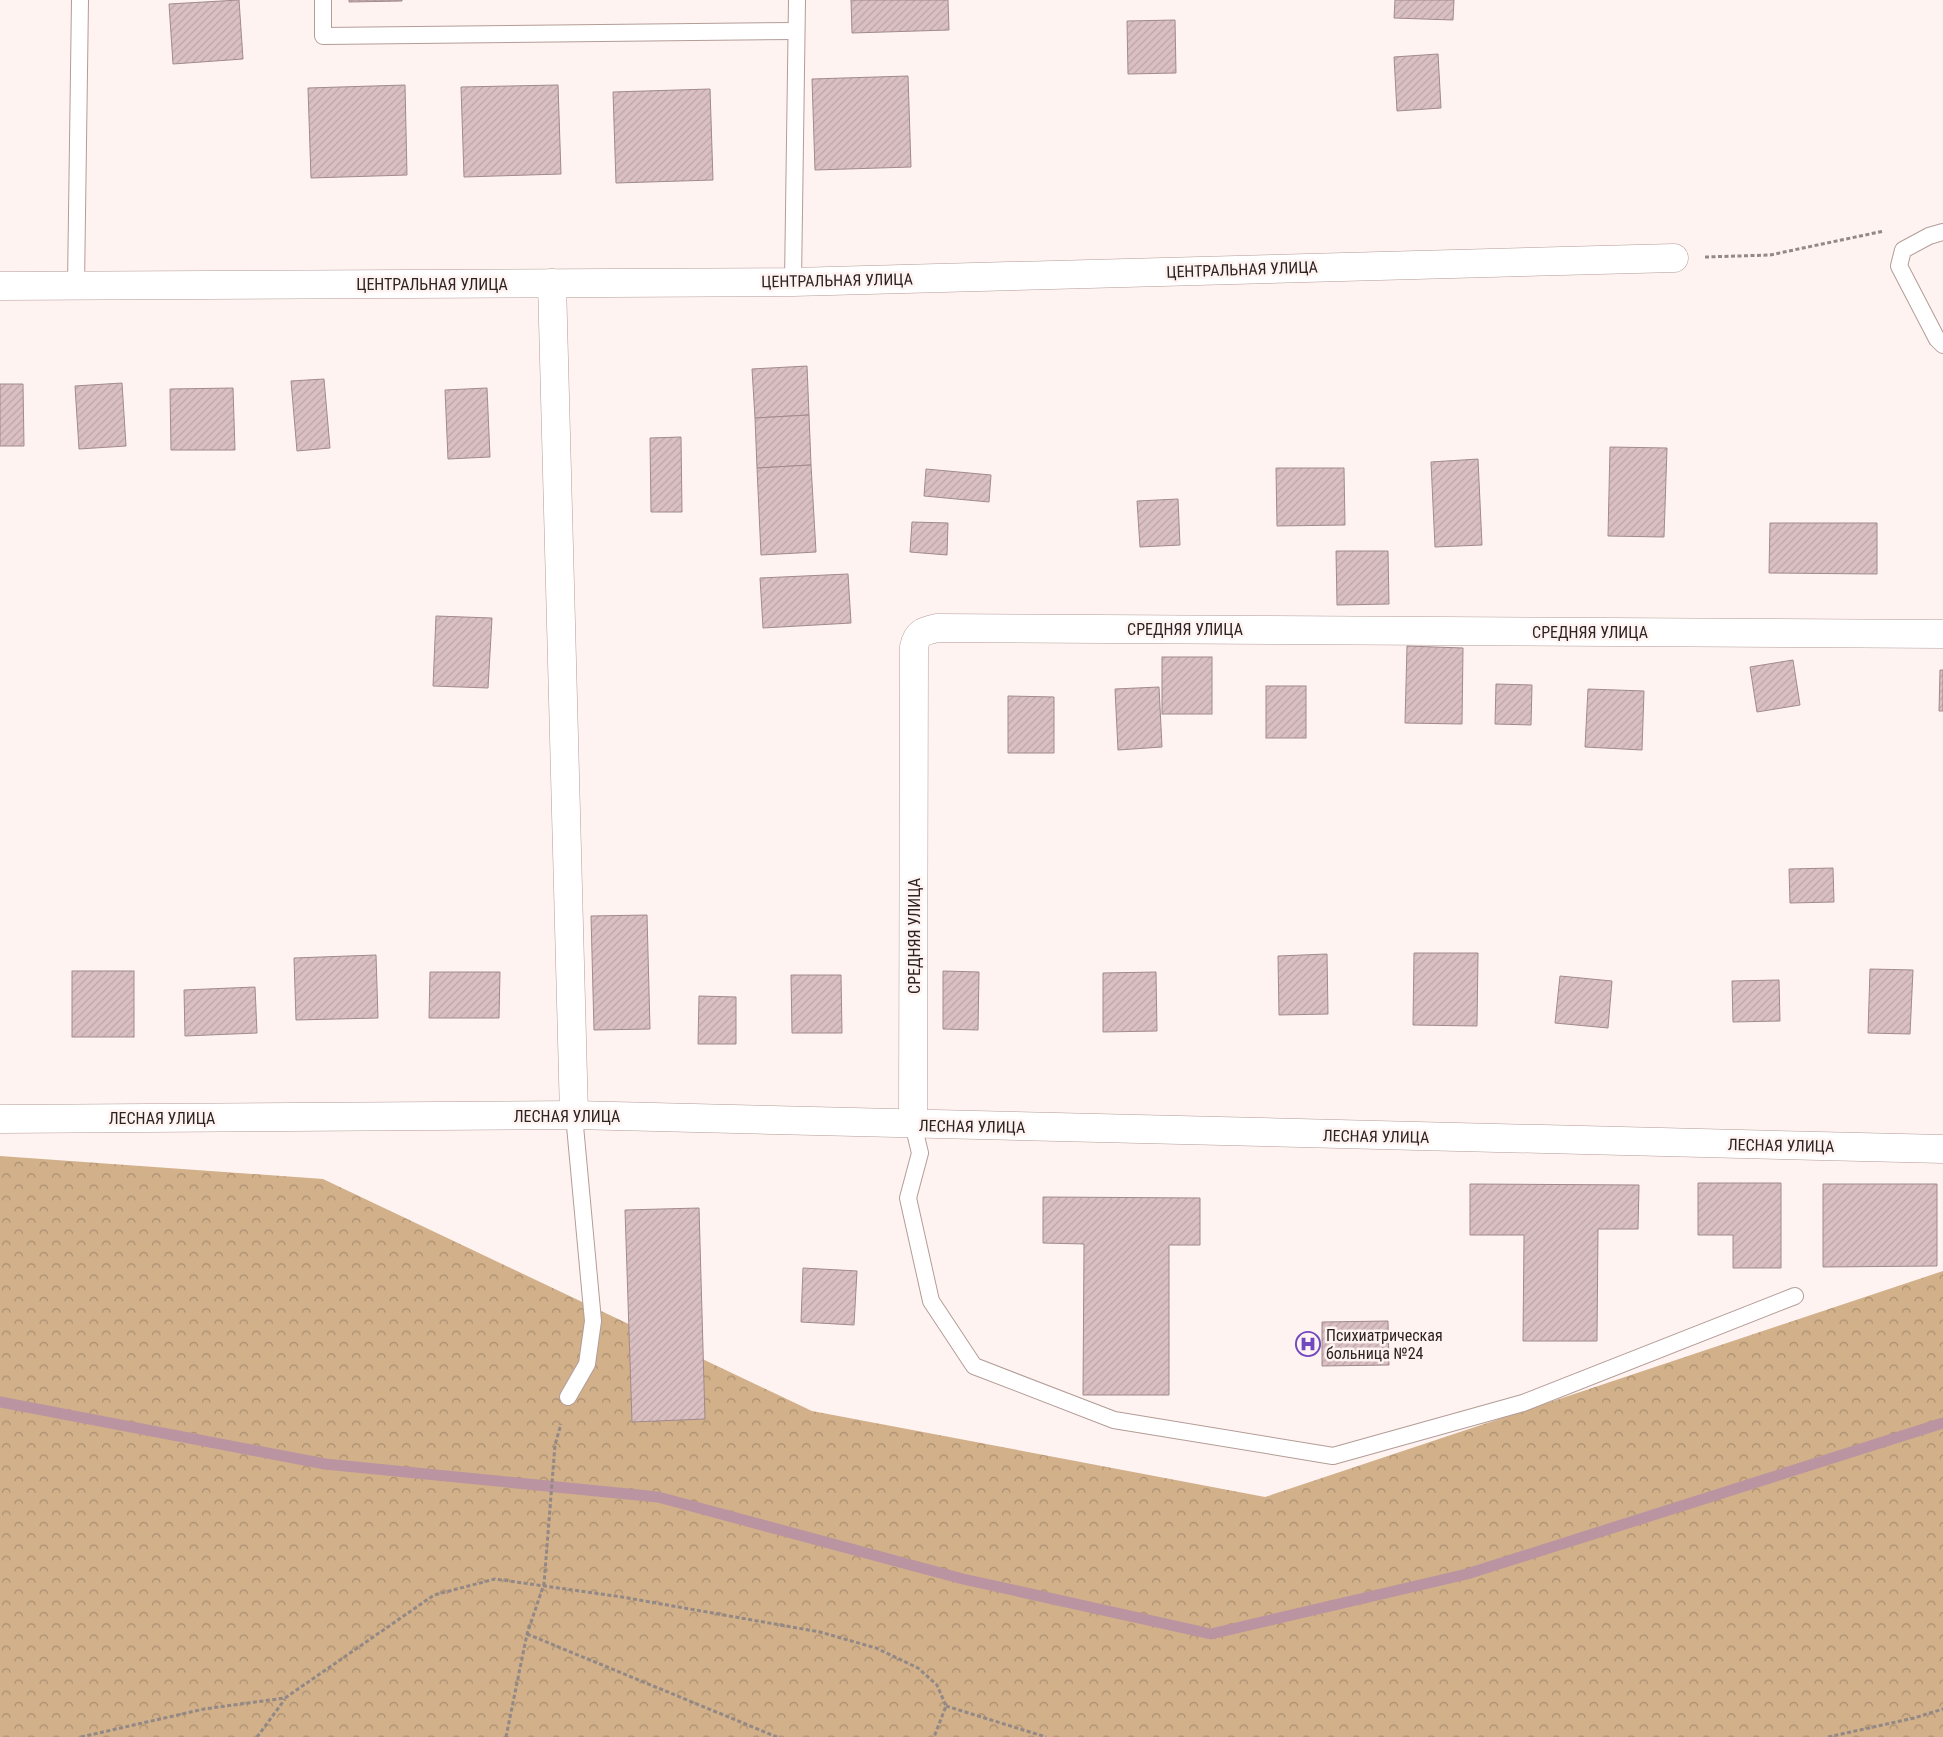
<svg xmlns="http://www.w3.org/2000/svg" width="1943" height="1737" font-family="'Roboto Condensed',sans-serif">
<style>
.forest{fill:url(#forest-crowns)}
.lines{fill:none;stroke-linecap:round;stroke-linejoin:round}
.stream{stroke:#ba94a1;stroke-width:11}
.building{fill:url(#building-hatch);stroke:#a28a8c}
.service-casing{stroke:#b49c97;stroke-width:18}
.minor-casing{stroke:#b49c97;stroke-width:29}
.path{stroke:#928886;stroke-width:3;stroke-dasharray:4 2.5;stroke-linecap:butt}
.service{stroke:#fff;stroke-width:16}
.minor{stroke:#fff;stroke-width:28}
.labels{text-anchor:middle;stroke-width:5;stroke-linejoin:round;paint-order:stroke}
.street-label{font-size:16px;fill:#2d2321;stroke:#fef3f1}
.poi-label{font-size:16px;fill:#2d2321;stroke:#fef3f1;text-anchor:start}
</style>
<defs>
<pattern id="forest-crowns" width="20" height="18" patternUnits="userSpaceOnUse" patternTransform="scale(1.25)"><rect width="20" height="18" fill="#d1b08a"/><path d="M2 6a3 3 0 1 1 6 0M12 15a3 3 0 1 1 6 0" fill="none" stroke="#aa8f70"/></pattern>
<pattern id="building-hatch" width="6" height="6" patternUnits="userSpaceOnUse" patternTransform="scale(1.25)"><rect width="6" height="6" fill="#dac0c2"/><path d="M-1 1l2-2M0 6l6-6M5 7l2-2" fill="none" stroke="#bba5a6"/></pattern>
</defs>
<rect width="100%" height="100%" fill="#fef3f1"/>
<path class="forest" d="M 0,1156 L 323,1179 L 812,1411 L 1265,1497 L 1943,1271 L 1943,1737 L 0,1737 Z"/>
<g class="lines">
<path class="stream" d="M 0,1402 L 325,1464 L 658,1497 L 963,1579 L 1211,1634 L 1467,1574 L 1943,1423"/>
</g>
<g class="building">
<path d="M 239,0 L 243,59 L 173,64 L 169,4 Z"/>
<path d="M 349,0 L 402,0 L 402,1 L 349,2 Z"/>
<path d="M 851,0 L 948,0 L 949,30 L 852,33 Z"/>
<path d="M 1395,0 L 1454,0 L 1453,20 L 1394,18 Z"/>
<path d="M 1175,20 L 1176,73 L 1128,74 L 1127,21 Z"/>
<path d="M 1438,54 L 1441,108 L 1397,111 L 1394,57 Z"/>
<path d="M 908,76 L 911,167 L 815,170 L 812,79 Z"/>
<path d="M 405,85 L 407,175 L 311,178 L 308,88 Z"/>
<path d="M 558,85 L 561,174 L 464,177 L 461,87 Z"/>
<path d="M 710,89 L 713,180 L 616,183 L 613,92 Z"/>
<path d="M 807,366 L 809,415 L 755,418 L 752,369 Z"/>
<path d="M 324,379 L 330,448 L 297,451 L 291,381 Z"/>
<path d="M 122,383 L 126,446 L 79,449 L 75,386 Z"/>
<path d="M 0,384 L 23,384 L 24,446 L 0,446 Z"/>
<path d="M 233,388 L 235,450 L 171,450 L 170,389 Z"/>
<path d="M 487,388 L 490,457 L 448,459 L 445,390 Z"/>
<path d="M 809,415 L 811,465 L 757,468 L 755,418 Z"/>
<path d="M 681,437 L 682,512 L 651,512 L 650,438 Z"/>
<path d="M 1610,447 L 1667,448 L 1664,537 L 1608,536 Z"/>
<path d="M 1478,459 L 1482,545 L 1435,547 L 1431,462 Z"/>
<path d="M 811,465 L 816,552 L 761,555 L 757,468 Z"/>
<path d="M 1276,468 L 1344,468 L 1345,525 L 1277,526 Z"/>
<path d="M 926,469 L 991,475 L 989,502 L 924,496 Z"/>
<path d="M 1178,499 L 1180,545 L 1140,547 L 1137,501 Z"/>
<path d="M 912,522 L 948,523 L 947,555 L 910,552 Z"/>
<path d="M 1770,523 L 1877,523 L 1877,574 L 1769,573 Z"/>
<path d="M 1336,551 L 1388,551 L 1389,604 L 1337,605 Z"/>
<path d="M 848,574 L 851,623 L 763,628 L 760,578 Z"/>
<path d="M 436,616 L 492,618 L 488,688 L 433,686 Z"/>
<path d="M 1407,646 L 1463,648 L 1462,724 L 1405,723 Z"/>
<rect x="1162" y="657" width="50" height="57"/>
<path d="M 1793,660 L 1800,705 L 1757,712 L 1750,667 Z"/>
<path d="M 1940,670 L 1943,670 L 1943,711 L 1939,711 Z"/>
<path d="M 1496,684 L 1532,685 L 1531,725 L 1495,724 Z"/>
<rect x="1266" y="686" width="40" height="52"/>
<path d="M 1159,687 L 1162,747 L 1118,750 L 1115,689 Z"/>
<path d="M 1588,689 L 1644,691 L 1642,750 L 1585,747 Z"/>
<path d="M 1008,696 L 1054,697 L 1054,753 L 1008,753 Z"/>
<path d="M 1833,868 L 1834,902 L 1790,903 L 1789,869 Z"/>
<path d="M 647,915 L 650,1029 L 594,1030 L 591,916 Z"/>
<path d="M 1414,953 L 1478,953 L 1477,1026 L 1413,1025 Z"/>
<path d="M 1327,954 L 1328,1014 L 1279,1015 L 1278,956 Z"/>
<path d="M 376,955 L 378,1018 L 296,1020 L 294,958 Z"/>
<path d="M 1870,969 L 1913,970 L 1910,1034 L 1868,1033 Z"/>
<rect x="72" y="971" width="62" height="66"/>
<path d="M 943,971 L 979,972 L 978,1030 L 943,1029 Z"/>
<path d="M 430,972 L 500,972 L 499,1018 L 429,1018 Z"/>
<path d="M 1156,972 L 1157,1031 L 1103,1032 L 1103,973 Z"/>
<path d="M 791,975 L 841,975 L 842,1033 L 792,1033 Z"/>
<path d="M 1560,976 L 1612,981 L 1608,1028 L 1555,1023 Z"/>
<path d="M 1779,980 L 1780,1021 L 1733,1022 L 1732,981 Z"/>
<path d="M 255,987 L 257,1033 L 185,1036 L 184,990 Z"/>
<path d="M 699,996 L 736,997 L 736,1044 L 698,1044 Z"/>
<path d="M 1698,1183 L 1781,1183 L 1781,1268 L 1733,1268 L 1733,1235 L 1698,1235 Z"/>
<path d="M 1470,1184 L 1639,1185 L 1638,1229 L 1598,1229 L 1597,1341 L 1523,1341 L 1524,1235 L 1470,1235 Z"/>
<path d="M 1823,1184 L 1937,1184 L 1937,1266 L 1823,1267 Z"/>
<path d="M 1043,1197 L 1200,1198 L 1200,1245 L 1169,1245 L 1169,1395 L 1083,1395 L 1084,1244 L 1043,1243 Z"/>
<path d="M 699,1208 L 705,1419 L 632,1422 L 625,1210 Z"/>
<path d="M 803,1268 L 857,1271 L 854,1325 L 801,1322 Z"/>
<path d="M 1388,1321 L 1389,1365 L 1322,1366 L 1322,1322 Z"/>
</g>
<g class="lines">
<defs>
<g id="service">
<path d="M 323,0 L 323,36 L 796,31"/>
<path d="M 1943,232 L 1929,236 L 1903,250 L 1899,266 L 1937,339 L 1943,345"/>
<path d="M 793,282 L 797,0"/>
<path d="M 76,285 L 80,0"/>
<path d="M 913,1124 L 920,1153 L 908,1198 L 931,1301 L 974,1366 L 1114,1420 L 1333,1456 L 1523,1403 L 1795,1296"/>
<path d="M 568,1397 L 587,1364 L 593,1321 L 574,1115"/>
</g>
<g id="minor">
<path d="M 552,283 L 574,1115"/>
<path d="M 0,286 L 793,282 L 1674,258"/>
<path d="M 0,1119 L 574,1115 L 1943,1149"/>
<path d="M 913,1124 L 914,647 C 917,633 923,631 937,628 L 1943,634"/>
</g>
</defs>
<use href="#service" class="service-casing"/>
<use href="#minor" class="minor-casing"/>
<g class="path">
<path d="M 1705,257 L 1770,255 L 1884,231"/>
<path d="M 527,1634 L 777,1737"/>
<path d="M 946,1706 L 1046,1737"/>
<path d="M 81,1737 L 204,1709 L 285,1698 L 434,1595 L 495,1579 L 622,1597 L 820,1632 L 876,1648 L 918,1668 L 937,1685 L 946,1706 L 934,1737"/>
<path d="M 257,1737 L 285,1699"/>
<path d="M 506,1737 L 527,1634 L 544,1584 L 555,1445 L 561,1424"/>
<path d="M 1828,1737 L 1914,1718 L 1943,1709"/>
</g>
<use href="#service" class="service"/>
<use href="#minor" class="minor"/>
</g>
<defs>
<symbol id="hospital-ring" viewBox="-11 -11 22 22"><circle r="9.5" fill="#fef3f1" stroke="#7048c0" stroke-width="1.5"/><path d="M-5-5h3v3.5h4V-5h3V5h-3V1.5h-4V5h-3Z" fill="#7048c0"/></symbol>
</defs>
<g fill-rule="evenodd">
<use href="#hospital-ring" x="1294" y="1330" width="28" height="28"/>
</g>
<g class="labels">
<g class="street-label">
<text transform="translate(1242 269) rotate(-2)" y="6">ЦЕНТРАЛЬНАЯ УЛИЦА</text>
<text transform="translate(837 280) rotate(-1)" y="6">ЦЕНТРАЛЬНАЯ УЛИЦА</text>
<text x="432" y="290">ЦЕНТРАЛЬНАЯ УЛИЦА</text>
<text x="1185" y="635">СРЕДНЯЯ УЛИЦА</text>
<text x="1590" y="638">СРЕДНЯЯ УЛИЦА</text>
<text transform="translate(914 936) rotate(-90)" y="6">СРЕДНЯЯ УЛИЦА</text>
<text x="567" y="1122">ЛЕСНАЯ УЛИЦА</text>
<text x="162" y="1124">ЛЕСНАЯ УЛИЦА</text>
<text transform="translate(972 1126) rotate(1)" y="6">ЛЕСНАЯ УЛИЦА</text>
<text transform="translate(1376 1136) rotate(1)" y="6">ЛЕСНАЯ УЛИЦА</text>
<text transform="translate(1781 1145) rotate(1)" y="6">ЛЕСНАЯ УЛИЦА</text>
</g>
<g class="poi-label">
<text x="1326" y="1341">Психиатрическая<tspan x="1326" dy="18">больница №24</tspan></text>
</g>
</g>
</svg>
